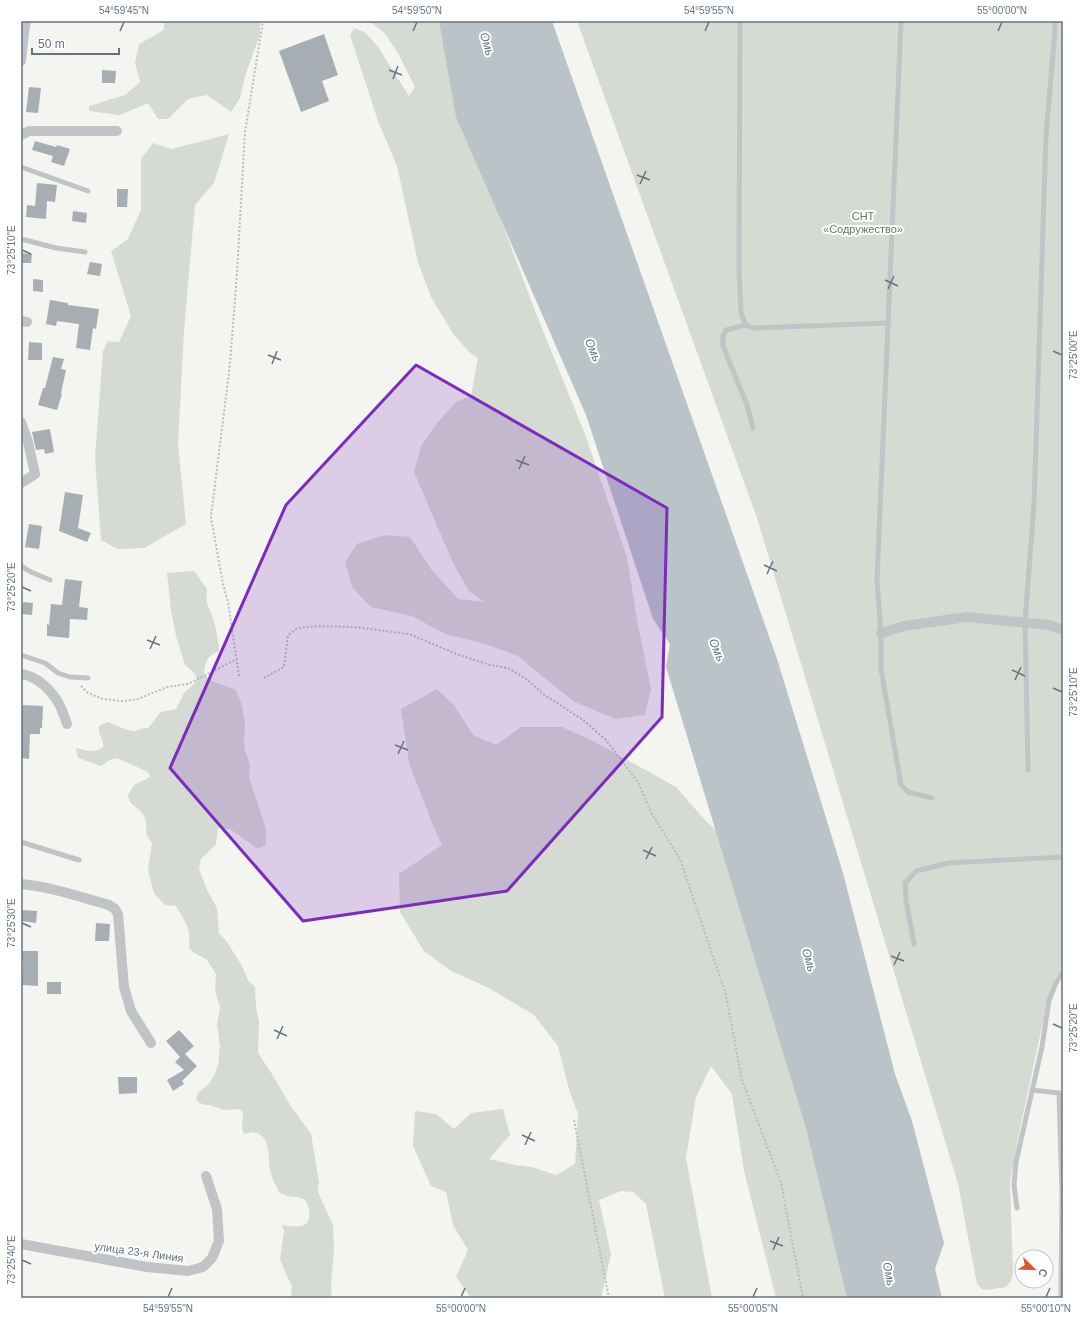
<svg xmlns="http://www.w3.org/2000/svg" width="1084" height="1319" font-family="Arial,sans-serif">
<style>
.green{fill:#d5dbd2}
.water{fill:#b9c3c8}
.building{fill:#a7aeb3}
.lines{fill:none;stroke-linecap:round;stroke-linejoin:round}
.path{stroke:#babcbe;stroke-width:2;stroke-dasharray:2 2;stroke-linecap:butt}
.lane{stroke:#c0c4c7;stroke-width:5}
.street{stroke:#c0c4c7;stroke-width:10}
.marked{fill:#7b2cbf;fill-opacity:0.2;stroke:#7b2cbf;stroke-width:3;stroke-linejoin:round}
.ticks{fill:none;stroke:#657380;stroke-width:1.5}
.labels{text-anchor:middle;stroke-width:4;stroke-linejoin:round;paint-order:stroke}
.park-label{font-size:11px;fill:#677764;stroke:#fff}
.street-label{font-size:11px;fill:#657380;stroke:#fff}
.water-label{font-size:12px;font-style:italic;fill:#61757d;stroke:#fff}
.neatline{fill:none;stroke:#657380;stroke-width:1.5}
.ticks-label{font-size:10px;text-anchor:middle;fill:#657380}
</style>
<rect width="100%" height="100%" fill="#f4f4f1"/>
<g class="green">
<path d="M 164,21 L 260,21 L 260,35 L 246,73 L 240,98 L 231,112 L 207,95 L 188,99 L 168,119 L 158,119 L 148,103 L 120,115 L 89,111 L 89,106 L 125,95 L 140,82 L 135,63 L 139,44 L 164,30 Z"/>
<path d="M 370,21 L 444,21 L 478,158 L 535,311 L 585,434 L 627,557 L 637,620 L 651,689 L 645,715 L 616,719 L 575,702 L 543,677 L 518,656 L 482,643 L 445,634 L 412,616 L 371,607 L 352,587 L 345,562 L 357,544 L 384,535 L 410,537 L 431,569 L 458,599 L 484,602 L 469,591 L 453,563 L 414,472 L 421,446 L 437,423 L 456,402 L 471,396 L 478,358 L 469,352 L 454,335 L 431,297 L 418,262 L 397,166 L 378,121 L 350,35 L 354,28 L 366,33 L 378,47 L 409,96 L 415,87 L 399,55 L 386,35 Z"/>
<path d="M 577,21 L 1063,21 L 1063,966 L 1055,979 L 1049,994 L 1018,1138 L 1010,1182 L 1013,1274 L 1011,1281 L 1006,1287 L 987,1290 L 982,1289 L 977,1284 L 958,1184 L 757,518 Z"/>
<path d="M 229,134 L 214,183 L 195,205 L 184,331 L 178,445 L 186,524 L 144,548 L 118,549 L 101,540 L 95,458 L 103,351 L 108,341 L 119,342 L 131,316 L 111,251 L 128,239 L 141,210 L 141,159 L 153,143 L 172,149 Z"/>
<path d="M 194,571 L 207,589 C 205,608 210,607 214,622 C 217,630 217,639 219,647 L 219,651 C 206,657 206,661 204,674 L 212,681 L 234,689 L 237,692 L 242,706 L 245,725 L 244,743 L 245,751 L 250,764 L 249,777 L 266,829 L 266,845 L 258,849 L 230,829 L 218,828 L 216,844 L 201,859 L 199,869 L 207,890 L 217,908 L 219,933 L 227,942 L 242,966 L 248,980 L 255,987 L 256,1007 L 259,1022 L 258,1053 L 272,1074 L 290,1105 L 311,1134 L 319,1182 L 318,1192 L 333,1225 L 334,1248 L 331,1286 L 332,1298 L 291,1298 L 292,1286 L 287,1276 L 280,1259 L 284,1231 L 282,1225 C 289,1226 298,1228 304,1225 C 313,1221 310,1203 303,1199 C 298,1196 293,1198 287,1196 C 285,1195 282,1194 279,1192 C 276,1185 271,1177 270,1169 C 268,1157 271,1134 253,1132 C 251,1132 246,1134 244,1134 L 242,1129 L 243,1112 L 239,1109 L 224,1110 L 210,1105 L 205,1105 L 200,1103 L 196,1100 L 198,1093 L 208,1085 L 214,1076 L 218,1065 L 220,1047 L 217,1024 L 220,1007 L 215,991 L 216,974 L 207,960 L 193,952 L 189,948 C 191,928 186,923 176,906 L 165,905 L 154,893 L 148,870 L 152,843 L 146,834 C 147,826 147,816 139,810 C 134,805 129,804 128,795 L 134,785 L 150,777 L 148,772 L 119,759 C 111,758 107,762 101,766 L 78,758 L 76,748 C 86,750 94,754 103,747 C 104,738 98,737 99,726 L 108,722 C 116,725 127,731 135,731 C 139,730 142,728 148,728 L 161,712 L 176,709 L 184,693 L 194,684 L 197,678 L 194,673 L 185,665 L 176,636 L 171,610 L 167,573 Z"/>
<path d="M 437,689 L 454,705 L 473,735 L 496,745 L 521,727 L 562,727 L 595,742 L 676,787 L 705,820 L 737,851 L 854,1298 L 776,1298 L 744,1171 L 732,1094 L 711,1066 L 696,1097 L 686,1158 L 712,1298 L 665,1298 L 646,1204 L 633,1192 L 621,1191 L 599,1200 L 611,1254 L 601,1298 L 471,1298 L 456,1277 L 468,1250 L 453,1225 L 446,1192 L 431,1186 L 413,1146 L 415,1111 L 436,1114 L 454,1129 L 471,1113 L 503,1109 L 510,1135 L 489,1159 L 515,1165 L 532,1167 L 556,1175 L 575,1164 L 578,1114 L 570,1093 L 558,1046 L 534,1015 L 489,988 L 451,971 L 424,951 L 400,912 L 399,874 L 442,845 L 432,823 L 409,763 L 401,709 Z"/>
</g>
<path class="water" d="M 439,21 L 552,21 L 777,659 L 843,873 L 895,1074 L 912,1121 L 944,1243 L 935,1269 L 942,1298 L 847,1298 L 806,1128 L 666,667 L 670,644 L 653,619 L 586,415 L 456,117 Z"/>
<g class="building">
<path d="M 324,34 L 338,75 L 322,81 L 329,101 L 301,112 L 279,51 Z"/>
<path d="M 102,70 L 116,71 L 115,83 L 102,83 Z"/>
<path d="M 29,87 L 41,88 L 38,113 L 26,112 Z"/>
<path d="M 35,141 L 56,147 L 57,145 L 70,149 L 64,166 L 51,162 L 53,156 L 32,150 Z"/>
<path d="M 37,183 L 57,185 L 55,202 L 47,201 L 46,219 L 26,217 L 27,205 L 35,206 Z"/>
<path d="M 117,189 L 128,189 L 127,207 L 117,207 Z"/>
<path d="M 73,211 L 87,213 L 86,223 L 72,221 Z"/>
<path d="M 21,253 L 32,254 L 31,263 L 21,263 Z"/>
<path d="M 90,262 L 102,264 L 100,276 L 87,274 Z"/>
<path d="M 33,279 L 43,280 L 43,292 L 33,291 Z"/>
<path d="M 50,300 L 68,303 L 68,305 L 99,309 L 96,329 L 93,328 L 90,350 L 76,348 L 79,324 L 57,321 L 56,326 L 46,324 Z"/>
<path d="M 29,342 L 42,343 L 42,360 L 28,360 Z"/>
<path d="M 53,357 L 64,359 L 61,369 L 66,370 L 61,393 L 62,394 L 57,410 L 38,405 L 43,388 L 45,388 Z"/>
<path d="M 50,429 L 54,452 L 45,454 L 44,449 L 36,450 L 32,432 Z"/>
<path d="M 65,492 L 83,495 L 78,528 L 91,533 L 87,542 L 59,531 Z"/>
<path d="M 29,524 L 42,526 L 39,549 L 25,547 Z"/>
<path d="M 65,579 L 82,581 L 79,607 L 88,608 L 87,620 L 70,619 L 69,638 L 47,636 L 47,624 L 49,625 L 51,604 L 62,605 Z"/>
<path d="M 23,602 L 33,603 L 32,615 L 21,614 Z"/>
<path d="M 21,705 L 43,706 L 42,728 L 40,728 L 40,734 L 30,734 L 29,759 L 21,758 Z"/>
<path d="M 22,910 L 37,911 L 36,923 L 21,921 Z"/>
<path d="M 96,923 L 110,924 L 109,941 L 95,941 Z"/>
<path d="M 21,951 L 38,951 L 38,986 L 22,985 L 23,962 L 21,962 Z"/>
<rect x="47" y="982" width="14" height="12"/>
<path d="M 179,1030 L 194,1046 L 185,1054 L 197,1066 L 182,1081 L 184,1084 L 173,1091 L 167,1080 L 184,1070 L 175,1062 L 180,1057 L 166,1041 Z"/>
<path d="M 118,1077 L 137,1077 L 137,1093 L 119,1094 Z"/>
</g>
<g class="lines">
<g class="path">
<path d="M 239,676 L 228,602 L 223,584 L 211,517 L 230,364 L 237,273 L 245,132 L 263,21"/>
<path d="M 264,678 L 284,667 L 288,635 L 298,628 L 318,626 L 354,627 L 409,634 L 459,655 L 490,665 L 508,668 L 528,680 L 543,694 L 583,720 L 606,740 L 638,782 L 652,814 L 680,859 L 726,995 L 742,1080 L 781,1183 L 803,1298"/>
<path d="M 81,686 L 88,693 L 103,699 L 122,701 L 138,699 L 167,687 L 188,684 L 237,659"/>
<path d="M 574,1120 L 609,1298"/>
</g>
<g class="lane">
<path d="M 740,21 L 739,269 L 741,313 L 746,325"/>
<path d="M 901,21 L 877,581 L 881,633 L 881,669 L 901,785 L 908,792 L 932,798"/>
<path d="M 21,167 L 88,191"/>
<path d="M 21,239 L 56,248 L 85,252"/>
<path d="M 753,428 L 747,405 L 723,346 L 723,336 L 726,330 L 746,325 L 753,328 L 889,323"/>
<path d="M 21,566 L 31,572 L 50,580"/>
<path d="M 21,655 L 45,663 L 58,673 L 70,677 L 88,678"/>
<path d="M 1028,770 L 1025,622 L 1034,504 L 1046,136 L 1055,30 L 1055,21"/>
<path d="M 21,842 L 79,860"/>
<path d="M 914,944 L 906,900 L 905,883 L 916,871 L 949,863 L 1063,857"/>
<path d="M 1032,1090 L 1059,1093 L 1062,1194 L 1061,1298"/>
<path d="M 1017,1208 L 1014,1185 L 1016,1162 L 1042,1047 L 1049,1000 L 1056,983 L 1063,971"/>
</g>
<g class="street">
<path d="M 21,61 L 24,33 L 26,21"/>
<path d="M 21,135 L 29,131 L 117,131"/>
<path d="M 21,321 L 27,322"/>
<path d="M 21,422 L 28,442 L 35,474 L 21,483"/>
<path d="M 881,633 L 904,626 L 967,617 L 1049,625 L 1063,630"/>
<path d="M 21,674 C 38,676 53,692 60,706 C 63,712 65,718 67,724"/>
<path d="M 21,884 C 52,887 80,897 109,905 L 115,909 L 118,914 L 124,987 L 131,1011 L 151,1043"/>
<path d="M 21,1244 L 147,1267 L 188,1271 L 203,1267 L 212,1258 L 219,1241 L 217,1209 L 206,1176"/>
</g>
</g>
<path class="marked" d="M 416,365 L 667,508 L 662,717 L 507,891 L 303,921 L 170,768 L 286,505 Z"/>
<path class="ticks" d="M 120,31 L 124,22M 413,31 L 417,22M 705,31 L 709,22M 998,31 L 1002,22M 389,70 L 402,75M 393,79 L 398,66M 637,175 L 650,180M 640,184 L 646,171M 22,250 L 31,254M 885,280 L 898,286M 888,289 L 894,276M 1053,351 L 1062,355M 268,355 L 281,360M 272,364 L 277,351M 516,460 L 529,465M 519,469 L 525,456M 764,565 L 777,571M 767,574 L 773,561M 22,587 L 31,591M 147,640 L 160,645M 150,649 L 156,636M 1012,670 L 1025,676M 1015,680 L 1021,667M 1053,688 L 1062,692M 395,745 L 408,750M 398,754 L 404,741M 643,850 L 656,856M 646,859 L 652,847M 22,923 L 31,927M 891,956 L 904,961M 894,965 L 900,952M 1053,1024 L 1062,1028M 274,1030 L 287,1036M 277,1039 L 283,1026M 522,1135 L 535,1141M 525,1145 L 531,1132M 770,1241 L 783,1246M 773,1250 L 779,1237M 22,1260 L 31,1264M 168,1297 L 172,1288M 461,1297 L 465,1288M 753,1297 L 757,1288M 1046,1297 L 1050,1288"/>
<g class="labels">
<g class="park-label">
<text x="863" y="220">СНТ<tspan x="863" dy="13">«Содружество»</tspan></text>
</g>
<g class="street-label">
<text transform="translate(139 1252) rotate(8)" y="4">улица 23-я Линия</text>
</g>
<g class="water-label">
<text transform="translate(487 44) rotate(73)" y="4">Омь</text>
<text transform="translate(593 350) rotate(68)" y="4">Омь</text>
<text transform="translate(717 650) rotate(68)" y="4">Омь</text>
<text transform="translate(809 960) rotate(74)" y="4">Омь</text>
<text transform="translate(889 1274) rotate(79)" y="4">Омь</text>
</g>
</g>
<rect width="1084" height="1319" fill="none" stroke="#ffffff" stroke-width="44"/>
<g transform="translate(1034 1269) rotate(113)"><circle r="19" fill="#ffffff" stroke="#c1c7cc"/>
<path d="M0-3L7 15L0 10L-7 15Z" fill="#d65a2f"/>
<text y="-6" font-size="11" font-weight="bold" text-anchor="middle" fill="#657380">С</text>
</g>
<path d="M32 48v6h87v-6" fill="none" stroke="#657380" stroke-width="2"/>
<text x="38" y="48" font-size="12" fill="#657380" stroke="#ffffff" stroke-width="3" paint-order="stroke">50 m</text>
<rect x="22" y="22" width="1040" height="1275" class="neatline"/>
<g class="ticks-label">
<text x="124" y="14">54°59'45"N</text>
<text x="417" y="14">54°59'50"N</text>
<text x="709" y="14">54°59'55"N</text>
<text x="1002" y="14">55°00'00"N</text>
<text transform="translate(11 250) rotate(-90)" y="4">73°25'10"E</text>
<text transform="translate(1073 355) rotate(-90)" y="4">73°25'00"E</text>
<text transform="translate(11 587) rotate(-90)" y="4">73°25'20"E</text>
<text transform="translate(1073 692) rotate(-90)" y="4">73°25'10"E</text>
<text transform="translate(11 923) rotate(-90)" y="4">73°25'30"E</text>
<text transform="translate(1073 1028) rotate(-90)" y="4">73°25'20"E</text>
<text transform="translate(11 1260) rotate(-90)" y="4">73°25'40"E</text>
<text x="168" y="1312">54°59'55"N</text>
<text x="461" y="1312">55°00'00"N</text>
<text x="753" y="1312">55°00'05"N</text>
<text x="1046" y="1312">55°00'10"N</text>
</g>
</svg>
